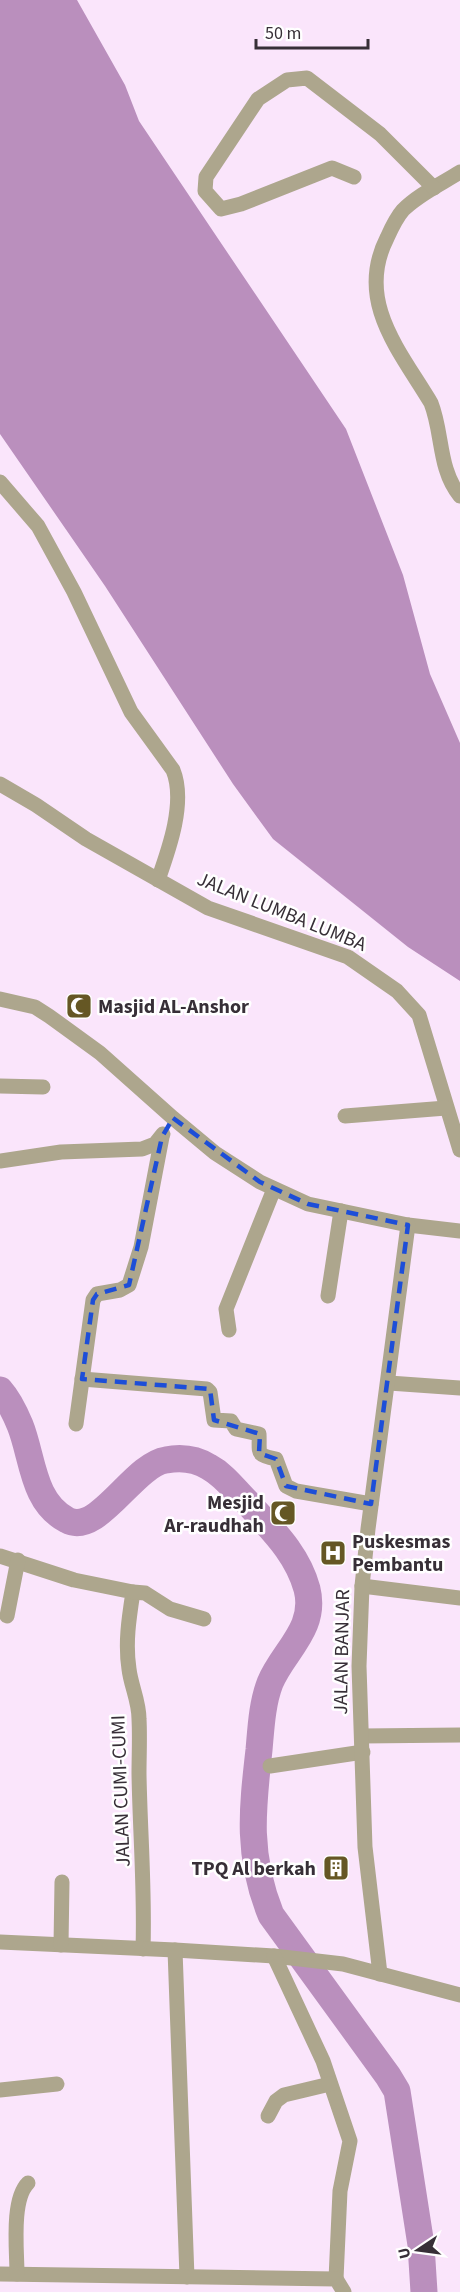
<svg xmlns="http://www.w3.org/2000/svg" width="460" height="2292" font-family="'Source Sans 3',sans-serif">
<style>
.water{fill:#ba8fbd}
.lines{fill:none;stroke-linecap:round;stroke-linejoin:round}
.river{stroke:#ba8fbd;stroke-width:27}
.minor{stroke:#ada68d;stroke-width:15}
.marked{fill:none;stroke:#1d4ed8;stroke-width:4.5;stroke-dasharray:12 8;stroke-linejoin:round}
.labels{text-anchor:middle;stroke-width:5;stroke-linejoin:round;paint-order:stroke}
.street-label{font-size:20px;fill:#372f37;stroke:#fff}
.poi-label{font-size:20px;font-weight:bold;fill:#372f37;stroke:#fff;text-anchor:start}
</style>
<rect width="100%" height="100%" fill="#fae5fb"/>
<path class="water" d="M 0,0 L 77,0 L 125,85 L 139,121 L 346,429 L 403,575 L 430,674 L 460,743 L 460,981 L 408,947 L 273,839 L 233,784 L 105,586 L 0,434 Z"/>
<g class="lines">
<path class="river" d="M 0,1390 C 9,1400 15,1413 20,1425 C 33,1457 32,1502 67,1520 C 98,1537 133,1465 166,1460 C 181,1457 196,1459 209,1467 C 224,1475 234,1489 246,1501 C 270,1528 297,1552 307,1589 C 317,1629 283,1651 270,1683 C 262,1704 261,1728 259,1750 C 252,1811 247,1856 271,1915 L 388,2076 L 397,2091 L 421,2245 L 424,2292"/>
<g class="minor">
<path d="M 460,172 C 441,184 419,194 403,210 C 396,218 391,229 387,238 C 355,301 400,351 431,403 C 443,433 438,469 460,496"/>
<path d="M 354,177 L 332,168 L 241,204 L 221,209 L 205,191 L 206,177 L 258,99 L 287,80 L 307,78 L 380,134 L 434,188"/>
<path d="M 0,482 L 38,526 L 74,592 L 131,712 L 173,770 C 186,802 169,849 158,880"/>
<path d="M 0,784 L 36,805 L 86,839 L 208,908 L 348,957 L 397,991 L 419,1015 L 460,1150"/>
<path d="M 0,999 L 35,1007 L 49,1016 L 100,1053 L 173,1118 L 215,1153 L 260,1182 L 308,1204 L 408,1225 L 460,1231"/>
<path d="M 0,1086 L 43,1087"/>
<path d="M 345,1116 L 446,1108"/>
<path d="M 0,1161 L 61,1152 L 142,1149 L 155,1144 L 163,1134"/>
<path d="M 328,1296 L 341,1211"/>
<path d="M 229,1330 L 226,1309 L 274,1189"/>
<path d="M 82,1379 L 207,1389 L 210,1392 L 214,1420 L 231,1421 L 236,1429 L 259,1434 C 260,1453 255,1455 276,1459 L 286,1486 L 296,1491 L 371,1504"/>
<path d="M 389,1383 L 460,1388"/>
<path d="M 76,1424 L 93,1300 L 97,1294 L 120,1290 L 129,1285 L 141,1247 L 162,1137"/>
<path d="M 0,1556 L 74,1580 L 133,1592 C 129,1618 125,1643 129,1669 C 131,1686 139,1701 139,1719 C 140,1737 139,1756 139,1774 C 140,1832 145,1890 143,1949"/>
<path d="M 362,1586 L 460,1598"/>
<path d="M 133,1592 L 145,1593 L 170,1609 L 204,1619"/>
<path d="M 7,1616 L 18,1560"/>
<path d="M 362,1736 L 460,1735"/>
<path d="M 270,1766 L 363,1752"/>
<path d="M 0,1942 L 175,1950 L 274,1956 L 343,1964 L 460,1995"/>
<path d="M 61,1945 L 62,1882"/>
<path d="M 175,1950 L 187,2277"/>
<path d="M 274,1956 L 323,2061 L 350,2141 L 340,2191 L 336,2279"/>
<path d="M 380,1974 L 365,1847 L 359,1666 L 362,1586 L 368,1529 L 408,1225"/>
<path d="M 0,2090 L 57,2084"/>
<path d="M 268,2116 L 276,2101 L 284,2095 L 330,2084"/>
<path d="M 0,2274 L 336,2279 L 344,2292"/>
<path d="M 17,2274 C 17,2251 11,2200 28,2183"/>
</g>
</g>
<path class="marked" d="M 173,1118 L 260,1182 L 308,1204 L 408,1225 L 371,1504 L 286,1486 L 276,1459 L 259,1453 L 260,1434 L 214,1420 L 210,1389 L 82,1379 L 93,1300 L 97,1294 L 129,1285 L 162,1137 Z"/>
<defs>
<symbol id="mosque-square" viewBox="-11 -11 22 22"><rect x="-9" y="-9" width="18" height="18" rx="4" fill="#655724" stroke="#fff"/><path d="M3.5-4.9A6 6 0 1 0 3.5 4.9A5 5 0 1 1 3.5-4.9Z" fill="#fff"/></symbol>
<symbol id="hospital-square" viewBox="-11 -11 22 22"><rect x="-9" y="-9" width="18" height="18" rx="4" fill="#655724" stroke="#fff"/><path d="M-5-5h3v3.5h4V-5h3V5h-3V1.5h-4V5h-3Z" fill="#fff"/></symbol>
<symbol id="building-square" viewBox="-11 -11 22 22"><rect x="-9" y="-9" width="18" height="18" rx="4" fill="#655724" stroke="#fff"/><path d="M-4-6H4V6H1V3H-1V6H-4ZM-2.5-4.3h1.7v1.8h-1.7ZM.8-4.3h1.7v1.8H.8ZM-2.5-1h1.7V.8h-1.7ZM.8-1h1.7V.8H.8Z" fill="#fff"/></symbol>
</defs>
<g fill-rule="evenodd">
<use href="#mosque-square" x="64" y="991" width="30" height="30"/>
<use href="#mosque-square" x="268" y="1498" width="30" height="30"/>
<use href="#hospital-square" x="318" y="1538" width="30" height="30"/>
<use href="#building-square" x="321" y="1853" width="30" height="30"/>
</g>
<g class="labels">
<g class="street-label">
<text transform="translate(282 911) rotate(22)" y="7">JALAN LUMBA LUMBA</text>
<text transform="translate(341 1652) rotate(-89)" y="7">JALAN BANJAR</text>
<text transform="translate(120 1791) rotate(-92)" y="7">JALAN CUMI-CUMI</text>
</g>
<g class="poi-label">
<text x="98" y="1013">Masjid AL-Anshor</text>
<text x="264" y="1509" text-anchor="end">Mesjid<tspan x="264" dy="23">Ar-raudhah</tspan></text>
<text x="352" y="1548">Puskesmas<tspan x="352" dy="23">Pembantu</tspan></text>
<text x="316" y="1875" text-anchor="end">TPQ Al berkah</text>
</g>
</g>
<g transform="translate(418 2250) rotate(257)" stroke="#ffffff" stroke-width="4.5" paint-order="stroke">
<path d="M0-4.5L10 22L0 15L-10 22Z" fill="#372f37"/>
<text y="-9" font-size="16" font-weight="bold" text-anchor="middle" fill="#372f37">U</text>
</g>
<path d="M256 39v9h112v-9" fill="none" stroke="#372f37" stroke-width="3"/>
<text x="265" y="39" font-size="18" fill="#372f37" stroke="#ffffff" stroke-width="4.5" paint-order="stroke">50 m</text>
</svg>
